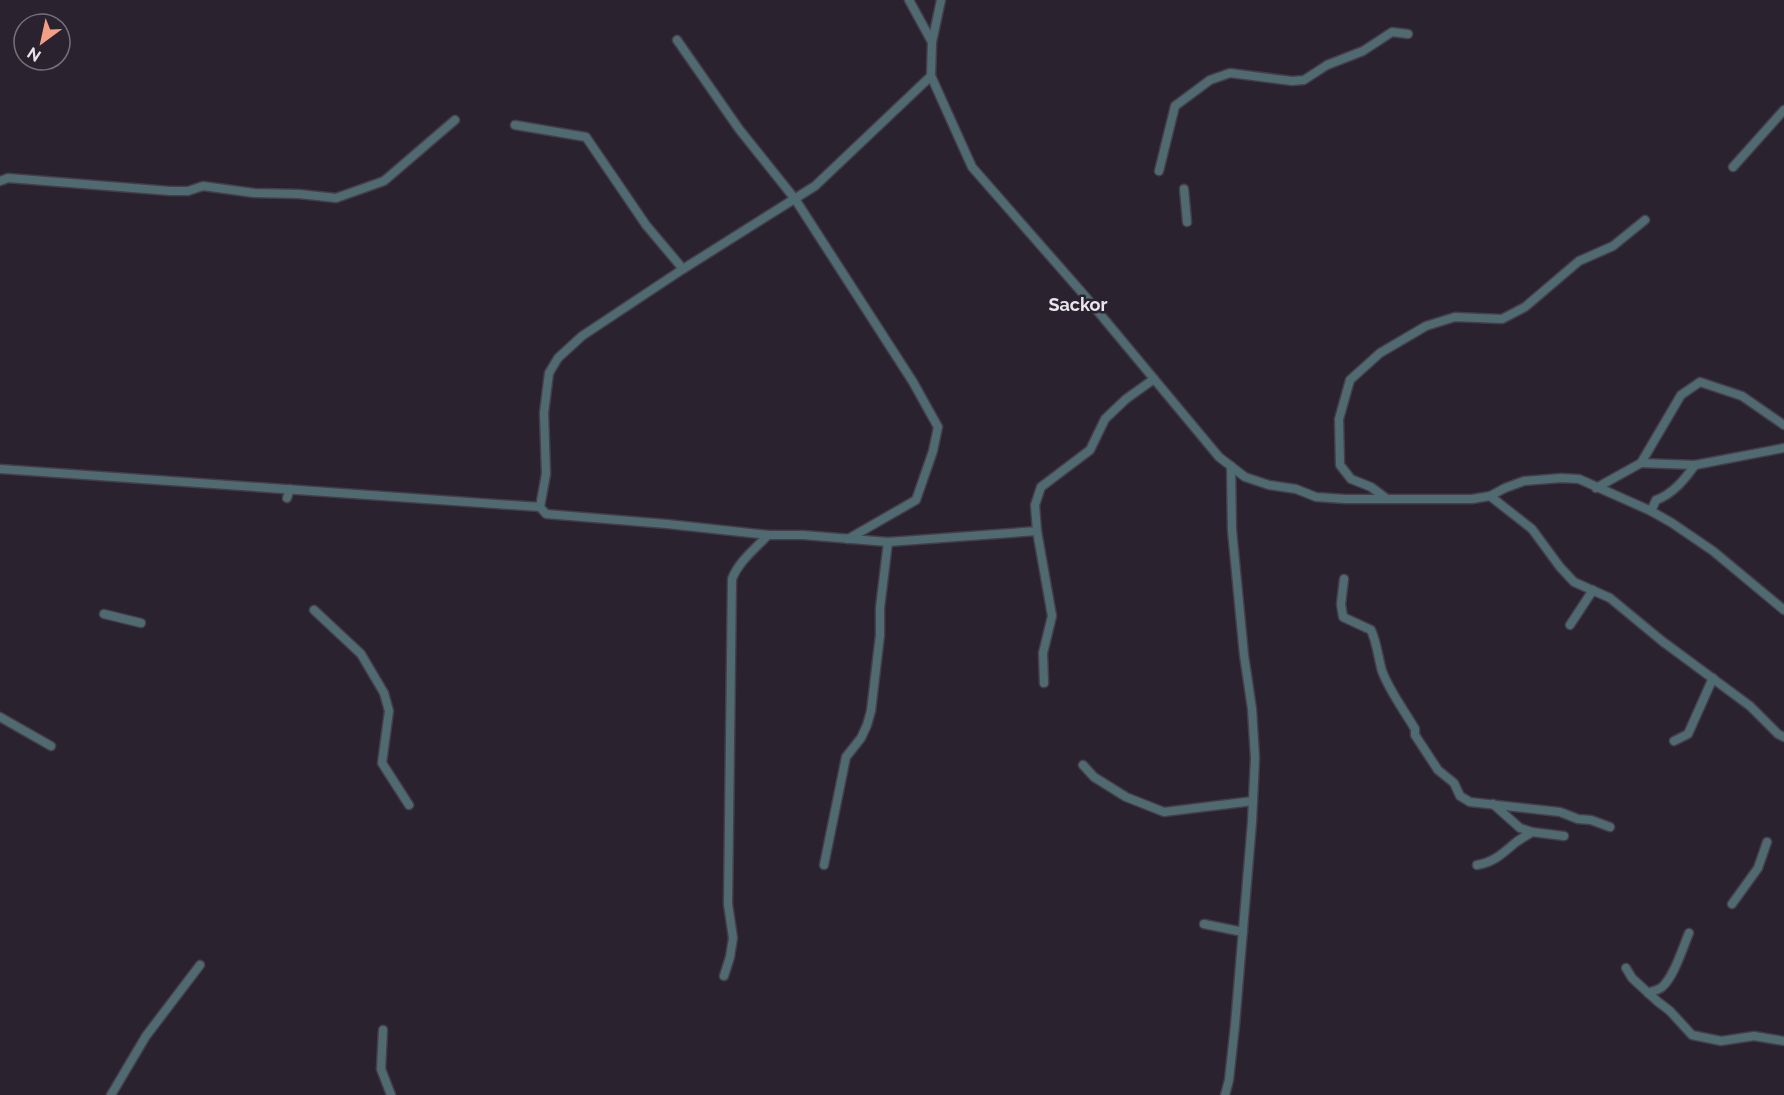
<svg xmlns="http://www.w3.org/2000/svg" width="1784" height="1095" font-family="Raleway,sans-serif">
<style>
.lines{fill:none;stroke-linecap:round;stroke-linejoin:round}
.minor-casing{stroke:#453e4a;stroke-width:11}
.minor{stroke:#506a72;stroke-width:8}
.labels{text-anchor:middle;stroke-width:5;stroke-linejoin:round;paint-order:stroke}
.neighbourhood-label{font-size:18px;font-weight:bold;fill:#e9e5ed;stroke:#2a232f}
</style>
<rect width="100%" height="100%" fill="#2a232f"/>
<g class="lines">
<defs>
<g id="minor">
<path d="M 909,0 L 932,42"/>
<path d="M 677,40 L 739,129 L 795,199 L 913,382 L 938,427 L 933,451 L 916,500 L 848,539"/>
<path d="M 931,76 L 972,167 L 1085,296 L 1219,457 L 1245,477 L 1269,485 L 1296,489 L 1316,497 L 1345,499 L 1472,499 L 1490,496 L 1505,488 L 1524,481 L 1561,478 L 1579,479 L 1651,511 L 1672,523 L 1713,551 L 1784,610"/>
<path d="M 515,125 L 586,137 L 646,225 L 683,269"/>
<path d="M 1733,167 L 1784,110"/>
<path d="M 1159,171 L 1175,106 L 1210,80 L 1230,73 L 1292,81 L 1304,80 L 1327,65 L 1363,51 L 1392,32 L 1408,34"/>
<path d="M 0,181 L 8,178 L 170,191 L 188,191 L 203,186 L 254,193 L 299,194 L 336,198 L 384,181 L 455,120"/>
<path d="M 1184,189 L 1187,222"/>
<path d="M 1641,463 L 1695,465 L 1784,448"/>
<path d="M 0,469 L 540,507 L 546,474 L 544,413 L 549,373 L 558,358 L 582,336 L 683,269 L 815,186 L 931,76 L 932,42 L 941,0"/>
<path d="M 1596,488 L 1641,463 L 1681,395 L 1700,382 L 1742,396 L 1784,425"/>
<path d="M 1490,496 L 1532,529 L 1560,567 L 1574,582 L 1610,598 L 1662,641 L 1750,706 L 1778,734 L 1784,737"/>
<path d="M 287,498 L 290,489"/>
<path d="M 1387,499 L 1371,487 L 1351,479 L 1340,465 L 1339,419 L 1350,380 L 1380,353 L 1426,326 L 1455,317 L 1502,319 L 1525,307 L 1579,261 L 1613,246 L 1645,220"/>
<path d="M 540,507 L 546,514 L 667,524 L 768,535 L 803,535 L 888,542 L 1037,531 L 1035,505 L 1041,487 L 1090,450 L 1105,419 L 1126,399 L 1154,379"/>
<path d="M 1651,511 L 1656,500 C 1673,494 1685,479 1695,465"/>
<path d="M 1037,531 L 1052,616 L 1043,653 L 1044,683"/>
<path d="M 1344,579 L 1341,604 L 1343,617 L 1371,630 C 1377,643 1378,657 1382,671 C 1390,692 1404,710 1415,729 L 1415,735 L 1438,770 L 1454,783 L 1460,796 L 1470,802 L 1560,812 L 1578,819 L 1591,820 L 1610,827"/>
<path d="M 314,610 L 361,654 L 384,693 L 389,711 L 382,763 L 409,805"/>
<path d="M 104,614 L 141,623"/>
<path d="M 1570,625 L 1593,590"/>
<path d="M 0,717 L 51,746"/>
<path d="M 1674,741 L 1688,734 L 1713,678"/>
<path d="M 1083,765 L 1094,777 L 1126,797 L 1164,812 L 1253,801"/>
<path d="M 1493,804 L 1520,828 L 1532,832 L 1564,836"/>
<path d="M 824,865 L 846,757 L 861,738 L 867,725 L 871,711 L 880,635 L 880,608 L 888,542"/>
<path d="M 1477,865 C 1494,862 1502,854 1515,843 C 1520,839 1526,836 1532,832"/>
<path d="M 1732,904 L 1758,868 L 1767,842"/>
<path d="M 1204,924 L 1243,932"/>
<path d="M 1626,968 L 1632,978 L 1657,1001 L 1670,1011 L 1692,1035 L 1721,1041 L 1754,1036 L 1784,1041"/>
<path d="M 724,976 L 730,957 L 733,938 L 728,904 L 732,579 C 739,561 755,549 768,535"/>
<path d="M 1648,993 C 1652,991 1659,990 1662,987 C 1674,977 1683,947 1689,933"/>
<path d="M 383,1030 L 381,1069 L 391,1095"/>
<path d="M 111,1095 L 146,1036 L 200,965"/>
<path d="M 1225,1095 L 1229,1080 L 1235,1025 L 1252,822 L 1255,758 L 1252,709 L 1244,655 L 1232,530 L 1231,466"/>
</g>
</defs>
<use href="#minor" class="minor-casing"/>
<use href="#minor" class="minor"/>
</g>
<g class="labels">
<g class="neighbourhood-label">
<text x="1078" y="311">Sackor</text>
</g>
</g>
<g transform="translate(42 42) rotate(213)"><circle r="28" fill="#2a232f" stroke="#76717b" stroke-width="1.5"/>
<path d="M0-4.5L10 22L0 15L-10 22Z" fill="#f39f84"/>
<text y="-9" font-size="16" font-weight="bold" text-anchor="middle" fill="#e9e5ed">N</text>
</g>
</svg>
